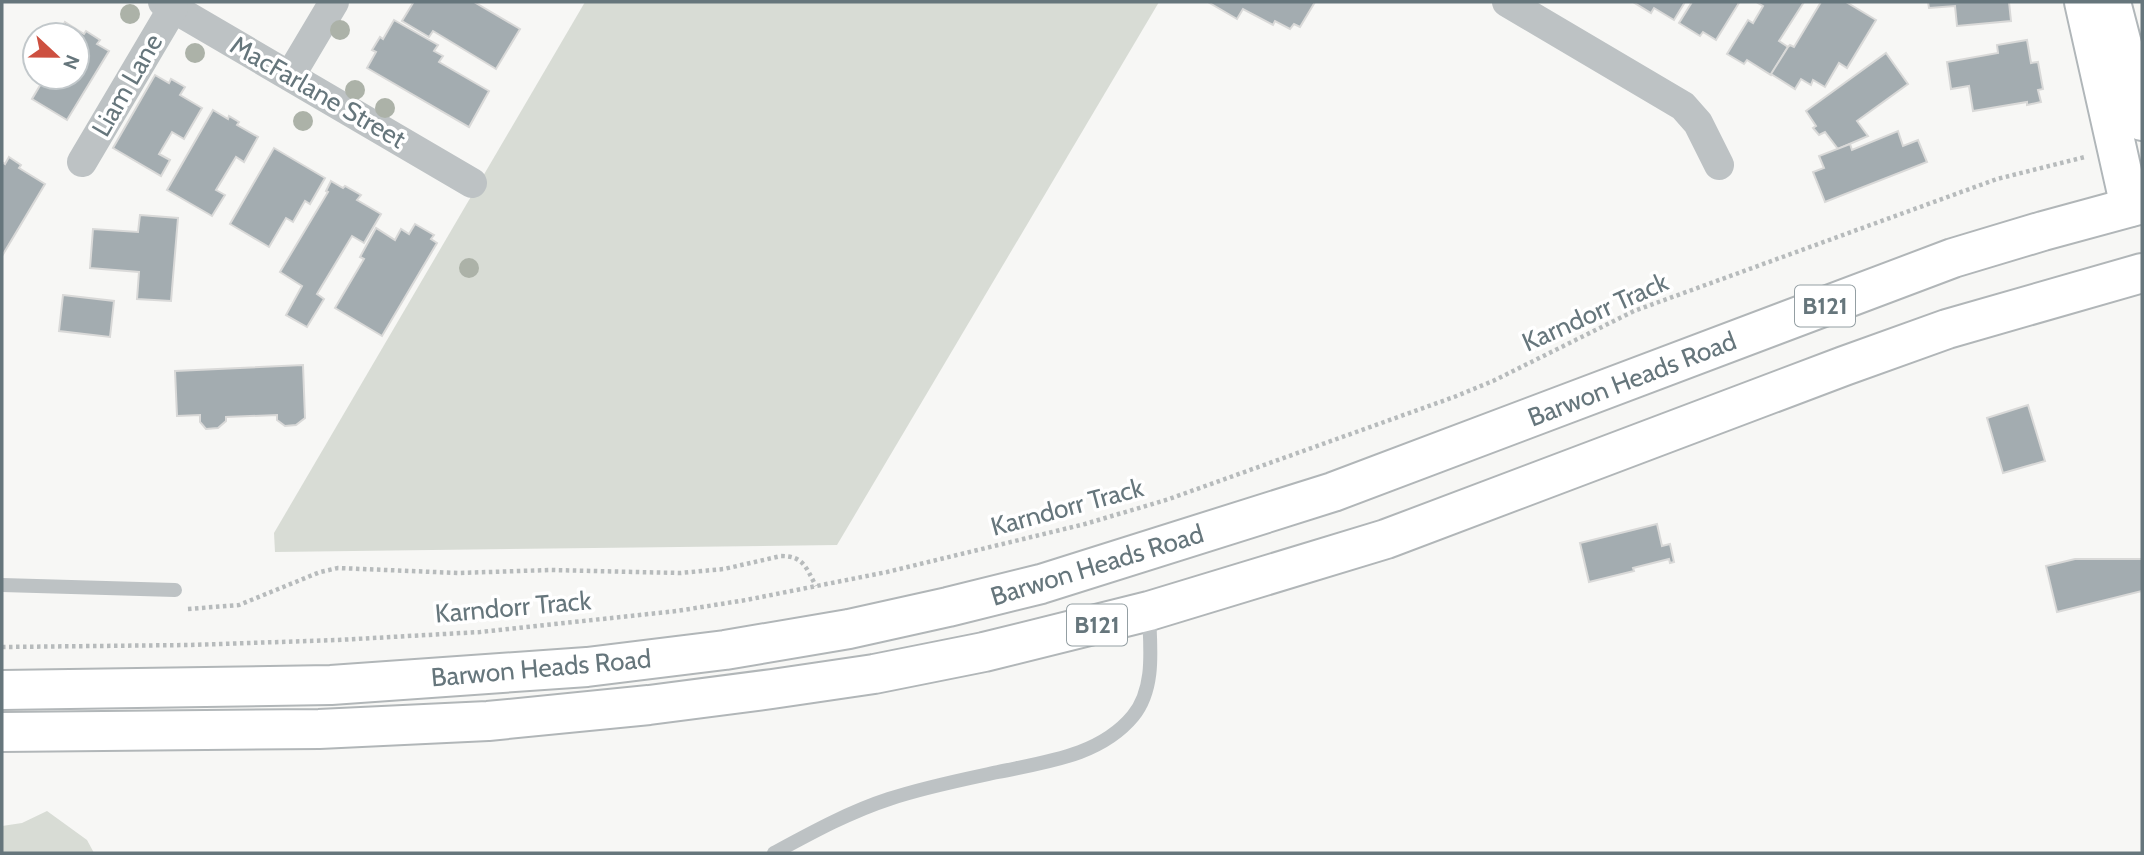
<svg xmlns="http://www.w3.org/2000/svg" width="2144" height="855" font-family="Cabin,sans-serif">
<style>
.green{fill:#d8dcd5}
.building{fill:#a3acb0;stroke:#d9d9d8;stroke-width:2}
.lines{fill:none;stroke-linecap:round;stroke-linejoin:round}
.secondary-casing{stroke:#b0b6b9;stroke-width:42}
.primary-casing{stroke:#b1b6b8;stroke-width:42}
.path{stroke:#b7bbbc;stroke-width:4.5;stroke-dasharray:3.5 3.5;stroke-linecap:butt}
.lane{stroke:#bdc2c4;stroke-width:14}
.street{stroke:#bdc2c4;stroke-width:30}
.secondary{stroke:#fff;stroke-width:38}
.primary{stroke:#fff;stroke-width:38}
.tree{fill:#acb2a8}
.labels{text-anchor:middle;stroke-width:7;stroke-linejoin:round;paint-order:stroke}
.shield{fill:#fff;stroke:#949fa3;stroke-width:2}
.shield-label{font-size:24px;font-weight:bold;fill:#66767c}
.street-label{font-size:26px;fill:#66767c;stroke:#fff}
</style>
<rect width="100%" height="100%" fill="#f7f7f5"/>
<g class="green">
<path d="M 585,2 L 1159,2 L 837,545 L 275,552 L 274,533 Z"/>
<path d="M 47,811 L 87,840 L 94,853 L 2,853 L 2,826 L 22,823 Z"/>
</g>
<g class="building">
<path d="M 412,2 L 474,2 L 520,29 L 496,69 L 433,31 L 429,37 L 402,21 L 413,3 Z"/>
<path d="M 1208,2 L 1315,2 L 1300,27 L 1294,24 L 1290,29 L 1275,21 L 1273,25 L 1243,9 L 1237,19 Z"/>
<path d="M 1633,2 L 1685,2 L 1674,20 L 1654,8 L 1651,13 Z"/>
<path d="M 1692,2 L 1737,2 L 1739,3 L 1716,40 L 1703,32 L 1700,36 L 1679,23 Z"/>
<path d="M 1759,2 L 1804,2 L 1779,41 L 1788,47 L 1771,75 L 1747,60 L 1744,64 L 1727,54 L 1748,20 L 1753,23 L 1763,6 L 1758,3 Z"/>
<path d="M 1821,2 L 1846,2 L 1876,20 L 1847,68 L 1839,63 L 1825,87 L 1813,80 L 1811,85 L 1801,79 L 1795,89 L 1771,74 L 1788,47 L 1790,45 L 1794,47 Z"/>
<path d="M 1928,2 L 2009,2 L 2011,21 L 1957,26 L 1955,6 L 1929,8 Z"/>
<path d="M 394,20 L 438,45 L 434,51 L 443,56 L 439,62 L 489,91 L 469,127 L 367,68 L 376,52 L 372,50 L 380,37 L 383,39 Z"/>
<path d="M 65,22 L 84,34 L 86,31 L 100,40 L 97,44 L 109,51 L 67,120 L 32,99 L 45,77 L 77,77 L 77,35 L 57,35 Z"/>
<path d="M 2027,40 L 2031,63 L 2038,62 L 2043,89 L 2038,90 L 2041,102 L 2027,105 L 2027,102 L 1973,111 L 1969,86 L 1951,89 L 1947,62 L 1998,53 L 1997,45 Z"/>
<path d="M 1886,53 L 1908,84 L 1857,121 L 1868,136 L 1838,149 L 1825,132 L 1819,135 L 1813,128 L 1816,126 L 1806,111 Z"/>
<path d="M 155,75 L 169,83 L 171,79 L 185,87 L 180,95 L 202,108 L 184,139 L 172,132 L 159,154 L 170,160 L 161,176 L 113,148 Z"/>
<path d="M 213,110 L 228,119 L 229,116 L 239,122 L 237,125 L 258,137 L 244,162 L 236,157 L 216,190 L 225,195 L 212,216 L 167,190 Z"/>
<path d="M 1898,131 L 1903,146 L 1918,140 L 1927,162 L 1825,202 L 1813,172 L 1824,168 L 1819,156 L 1850,144 L 1852,150 Z"/>
<path d="M 274,148 L 325,178 L 310,204 L 305,201 L 293,222 L 286,218 L 269,247 L 230,224 Z"/>
<path d="M 9,157 L 21,165 L 19,168 L 45,184 L 2,256 L 2,162 L 5,164 Z"/>
<path d="M 331,181 L 343,188 L 345,186 L 361,195 L 357,200 L 381,214 L 364,243 L 352,236 L 317,294 L 324,299 L 307,327 L 286,315 L 302,286 L 280,272 L 328,192 L 326,191 Z"/>
<path d="M 140,215 L 178,218 L 171,301 L 137,299 L 139,272 L 90,268 L 93,229 L 138,232 Z"/>
<path d="M 415,224 L 434,235 L 431,239 L 437,243 L 382,336 L 335,308 L 364,259 L 360,257 L 376,228 L 395,240 L 401,229 L 409,234 Z"/>
<path d="M 63,295 L 114,301 L 110,337 L 59,331 Z"/>
<path d="M 303,365 L 305,418 L 296,425 L 285,426 L 277,420 L 277,415 L 226,417 L 226,421 L 218,428 L 206,429 L 200,422 L 200,415 L 177,416 L 175,371 Z"/>
<path d="M 2028,405 L 2045,461 L 2003,473 L 1987,418 Z"/>
<path d="M 1657,524 L 1662,546 L 1670,544 L 1674,562 L 1670,563 L 1669,559 L 1633,568 L 1634,571 L 1589,582 L 1580,543 Z"/>
<path d="M 2075,559 L 2142,559 L 2142,591 L 2057,612 L 2046,566 Z"/>
</g>
<g class="lines">
<defs>
<g id="secondary">
<path d="M 2084,2 L 2130,207"/>
<path d="M 2111,2 L 2142,121"/>
</g>
<g id="primary">
<path d="M 2,690 L 331,685 L 587,667 L 725,650 L 849,629 L 948,607 L 1041,584 L 1333,492 L 1953,258 L 2043,231 L 2142,204"/>
<path d="M 2,732 L 319,729 L 488,721 L 649,705 L 772,689 L 874,674 L 984,652 L 1149,611 L 1386,539 L 1844,366 L 1947,329 L 2142,273"/>
</g>
</defs>
<use href="#secondary" class="secondary-casing"/>
<use href="#primary" class="primary-casing"/>
<g class="path">
<path d="M 188,609 L 239,605 L 320,572 L 338,568 L 458,573 L 550,570 L 680,573 L 724,569 L 781,556 C 804,556 806,568 816,586"/>
<path d="M 2,647 L 190,645 L 338,640 L 480,632 L 677,611 L 746,600 L 887,572 L 1085,524 L 1169,499 L 1454,397 L 1493,381 L 1634,311 L 1997,179 L 2085,157"/>
</g>
<g class="lane">
<path d="M 2,585 L 175,590"/>
<path d="M 774,853 C 811,833 849,812 889,799 C 925,787 961,780 998,772 C 1045,762 1100,756 1133,716 C 1156,688 1150,646 1149,613"/>
</g>
<g class="street">
<path d="M 163,2 L 472,183"/>
<path d="M 1507,2 L 1683,106 L 1698,123 L 1719,165"/>
<path d="M 290,76 L 334,2"/>
<path d="M 82,162 L 173,8"/>
</g>
<use href="#secondary" class="secondary"/>
<use href="#primary" class="primary"/>
</g>
<g class="tree">
<circle cx="130" cy="14" r="10"/>
<circle cx="340" cy="30" r="10"/>
<circle cx="195" cy="53" r="10"/>
<circle cx="355" cy="90" r="10"/>
<circle cx="385" cy="108" r="10"/>
<circle cx="303" cy="121" r="10"/>
<circle cx="469" cy="268" r="10"/>
</g>
<g class="labels">
<g class="shield">
<rect x="1795" y="285.5" width="60" height="41" rx="5"/>
<rect x="1067" y="604.5" width="60" height="41" rx="5"/>
</g>
<g class="shield-label">
<text x="1825" y="314">B121</text>
<text x="1097" y="633">B121</text>
</g>
<g class="street-label">
<text transform="translate(127 85) rotate(-60)" y="9">Liam Lane</text>
<text transform="translate(318 92) rotate(30)" y="9">MacFarlane Street</text>
<text transform="translate(1595 312) rotate(-24)" y="9">Karndorr Track</text>
<text transform="translate(1632 379) rotate(-21)" y="9">Barwon Heads Road</text>
<text transform="translate(1067 507) rotate(-15)" y="9">Karndorr Track</text>
<text transform="translate(1097 565) rotate(-17)" y="9">Barwon Heads Road</text>
<text transform="translate(513 607) rotate(-5)" y="9">Karndorr Track</text>
<text transform="translate(541 668) rotate(-5)" y="9">Barwon Heads Road</text>
</g>
</g>
<rect width="2144" height="855" fill="none" stroke="#66767c" stroke-width="7"/>
<g transform="translate(56 56) rotate(112)"><circle r="33" fill="#ffffff" stroke="#c2c8cb" stroke-width="2"/>
<path d="M0-5L12 26L0 18L-12 26Z" fill="#cd5040"/>
<text y="-10" font-size="19" font-weight="bold" text-anchor="middle" fill="#66767c">N</text>
</g>
</svg>
